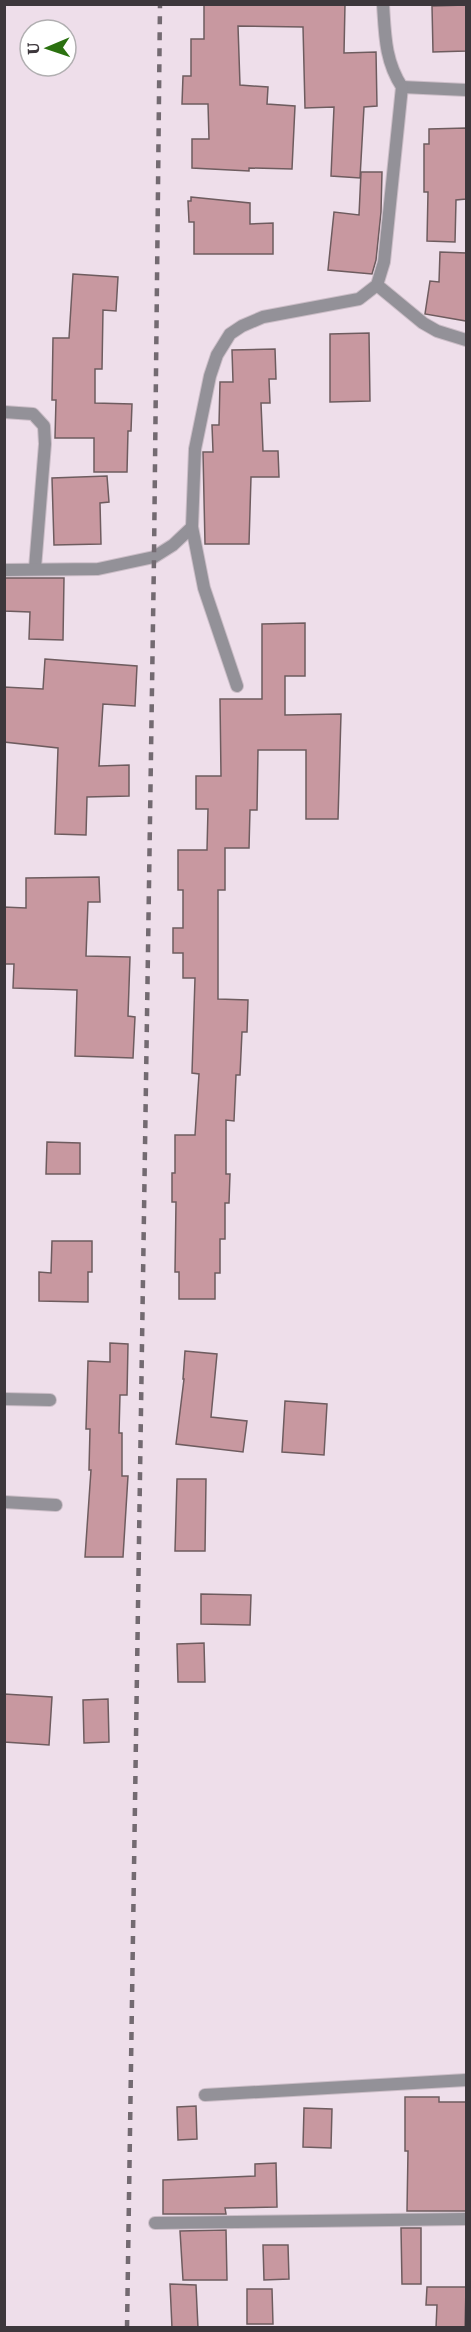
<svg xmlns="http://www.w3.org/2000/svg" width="471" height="2332" font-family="'Roboto Serif',serif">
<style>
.building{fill:#c898a0;stroke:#6e5c5f;stroke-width:1.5}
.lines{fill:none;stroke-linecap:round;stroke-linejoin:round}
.street-casing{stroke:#cbbdc7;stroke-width:14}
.street{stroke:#939198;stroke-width:12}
.rail{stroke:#736a71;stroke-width:4.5;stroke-dasharray:8 8;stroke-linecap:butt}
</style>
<rect width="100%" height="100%" fill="#eedeea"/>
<g class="building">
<path d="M 204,4 L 345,4 L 344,53 L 376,52 L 377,106 L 364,107 L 360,178 L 331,176 L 334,107 L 305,108 L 303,27 L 238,26 L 240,85 L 268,87 L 267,104 L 295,106 L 292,169 L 249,168 L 249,171 L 192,168 L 192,139 L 209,139 L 208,104 L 182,104 L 183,76 L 191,76 L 191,39 L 204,39 Z"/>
<path d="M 466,5 L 466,51 L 433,52 L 432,6 Z"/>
<path d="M 466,128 L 466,199 L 456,200 L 455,242 L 427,241 L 428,192 L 424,192 L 424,144 L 429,144 L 429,129 Z"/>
<path d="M 361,172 L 382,172 L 381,212 L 376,260 L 372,274 L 328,270 L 334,212 L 359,215 Z"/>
<path d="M 191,197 L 250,203 L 250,224 L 273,223 L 273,254 L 194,254 L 194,222 L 189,222 L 188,201 L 191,201 Z"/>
<path d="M 440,252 L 466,253 L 466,321 L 425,314 L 430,281 L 439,282 Z"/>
<path d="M 73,274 L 118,277 L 116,311 L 103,310 L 102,369 L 95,369 L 95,403 L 132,404 L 131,431 L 128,431 L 127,472 L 94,472 L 94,438 L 55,438 L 56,400 L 52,400 L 53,338 L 69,338 Z"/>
<path d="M 369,333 L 370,401 L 330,402 L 330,334 Z"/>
<path d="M 275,349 L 276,379 L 269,379 L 270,403 L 261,403 L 263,451 L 278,451 L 279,477 L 251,477 L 249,544 L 205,544 L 203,452 L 213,452 L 212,425 L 219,425 L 220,382 L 233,382 L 232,350 Z"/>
<path d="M 107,476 L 109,502 L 100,503 L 101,544 L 54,545 L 52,478 Z"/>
<path d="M 4,578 L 64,578 L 63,640 L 29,639 L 30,612 L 4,611 Z"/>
<path d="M 305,623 L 305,676 L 285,676 L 285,715 L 341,714 L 338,819 L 306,819 L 306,750 L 258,750 L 257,810 L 250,810 L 249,848 L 225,848 L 225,890 L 218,890 L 218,999 L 248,1000 L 247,1032 L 242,1032 L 240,1075 L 236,1075 L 234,1121 L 226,1120 L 226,1174 L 230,1174 L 229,1203 L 225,1203 L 225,1239 L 220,1239 L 220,1273 L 215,1273 L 215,1299 L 179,1299 L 179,1272 L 175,1272 L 176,1202 L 172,1202 L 172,1173 L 175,1173 L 175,1135 L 195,1135 L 199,1074 L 192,1073 L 195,978 L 183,978 L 183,953 L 173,953 L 173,928 L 183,928 L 183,890 L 178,890 L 178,850 L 207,850 L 208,809 L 196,809 L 196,776 L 221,776 L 220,699 L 262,699 L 262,624 Z"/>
<path d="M 45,659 L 137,666 L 135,706 L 103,704 L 99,766 L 129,765 L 129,796 L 87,797 L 86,835 L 55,834 L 58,748 L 4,742 L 4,687 L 43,689 Z"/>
<path d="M 99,877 L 100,902 L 88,902 L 86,956 L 130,957 L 128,1016 L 135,1017 L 133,1058 L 75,1056 L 77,990 L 13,988 L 14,964 L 4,964 L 4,907 L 26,908 L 26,878 Z"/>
<path d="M 47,1142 L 80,1143 L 80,1174 L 46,1174 Z"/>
<path d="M 52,1241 L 92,1241 L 92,1272 L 88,1272 L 88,1302 L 39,1301 L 39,1272 L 51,1273 Z"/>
<path d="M 110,1343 L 128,1344 L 127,1395 L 120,1395 L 119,1433 L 122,1433 L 122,1476 L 128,1476 L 123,1557 L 85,1557 L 91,1470 L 89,1470 L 90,1429 L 86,1429 L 88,1361 L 110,1362 Z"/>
<path d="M 185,1351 L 217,1354 L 211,1417 L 247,1421 L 243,1452 L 176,1444 L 184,1379 L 183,1379 Z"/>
<path d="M 285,1401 L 327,1404 L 324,1455 L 282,1452 Z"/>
<path d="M 177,1479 L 206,1479 L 205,1551 L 175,1551 Z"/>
<path d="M 201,1594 L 251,1595 L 250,1625 L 201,1624 Z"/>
<path d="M 204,1643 L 205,1682 L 178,1682 L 177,1644 Z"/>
<path d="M 4,1694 L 52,1697 L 49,1745 L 4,1742 Z"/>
<path d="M 108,1699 L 109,1742 L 84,1743 L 83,1700 Z"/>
<path d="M 405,2097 L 439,2097 L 439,2102 L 466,2102 L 466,2211 L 407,2211 L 408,2151 L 405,2151 Z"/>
<path d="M 196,2106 L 197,2139 L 178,2140 L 177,2107 Z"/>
<path d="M 304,2108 L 332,2109 L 331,2148 L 303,2147 Z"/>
<path d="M 276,2163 L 277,2207 L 225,2208 L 226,2214 L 163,2214 L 163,2180 L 255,2176 L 255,2164 Z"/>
<path d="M 401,2228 L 421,2228 L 421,2284 L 402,2284 Z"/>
<path d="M 226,2230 L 227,2280 L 183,2280 L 180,2231 Z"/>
<path d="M 263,2245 L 288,2245 L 289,2279 L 264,2280 Z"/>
<path d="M 170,2284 L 196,2285 L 198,2328 L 172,2328 Z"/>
<path d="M 427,2287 L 466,2287 L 465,2328 L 436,2328 L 437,2305 L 426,2305 Z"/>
<path d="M 247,2289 L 272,2289 L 273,2324 L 247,2324 Z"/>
</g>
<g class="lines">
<defs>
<g id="street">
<path d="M 402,87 L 466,90"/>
<path d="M 377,285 L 423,323 L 437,331 L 466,340"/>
<path d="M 4,412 L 33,414 L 44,426 L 45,444 L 35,568"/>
<path d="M 4,570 L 98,569 L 154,557 L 173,545 L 192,527"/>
<path d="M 237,686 L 204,588 L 192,527 L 195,449 L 210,376 L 217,355 L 230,334 L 242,326 L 263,317 L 359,299 L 377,285 L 384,262 L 402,87 C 385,61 385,35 383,4"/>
<path d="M 4,1399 L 50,1400"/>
<path d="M 4,1502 L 56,1505"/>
<path d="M 205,2095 L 466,2080"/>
<path d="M 155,2223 L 466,2219"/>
</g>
</defs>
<use href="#street" class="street-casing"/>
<use href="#street" class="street"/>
<path class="rail" d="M 127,2328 L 154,557 L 160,4"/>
</g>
<rect width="471" height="2332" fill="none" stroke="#3d373c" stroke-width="12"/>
<g transform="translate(48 48) rotate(268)"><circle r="28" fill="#ffffff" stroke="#b1afb1" stroke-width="1.5"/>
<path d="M0-4.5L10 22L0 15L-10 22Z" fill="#2b7110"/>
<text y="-9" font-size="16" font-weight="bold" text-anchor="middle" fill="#3d373c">U</text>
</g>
</svg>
